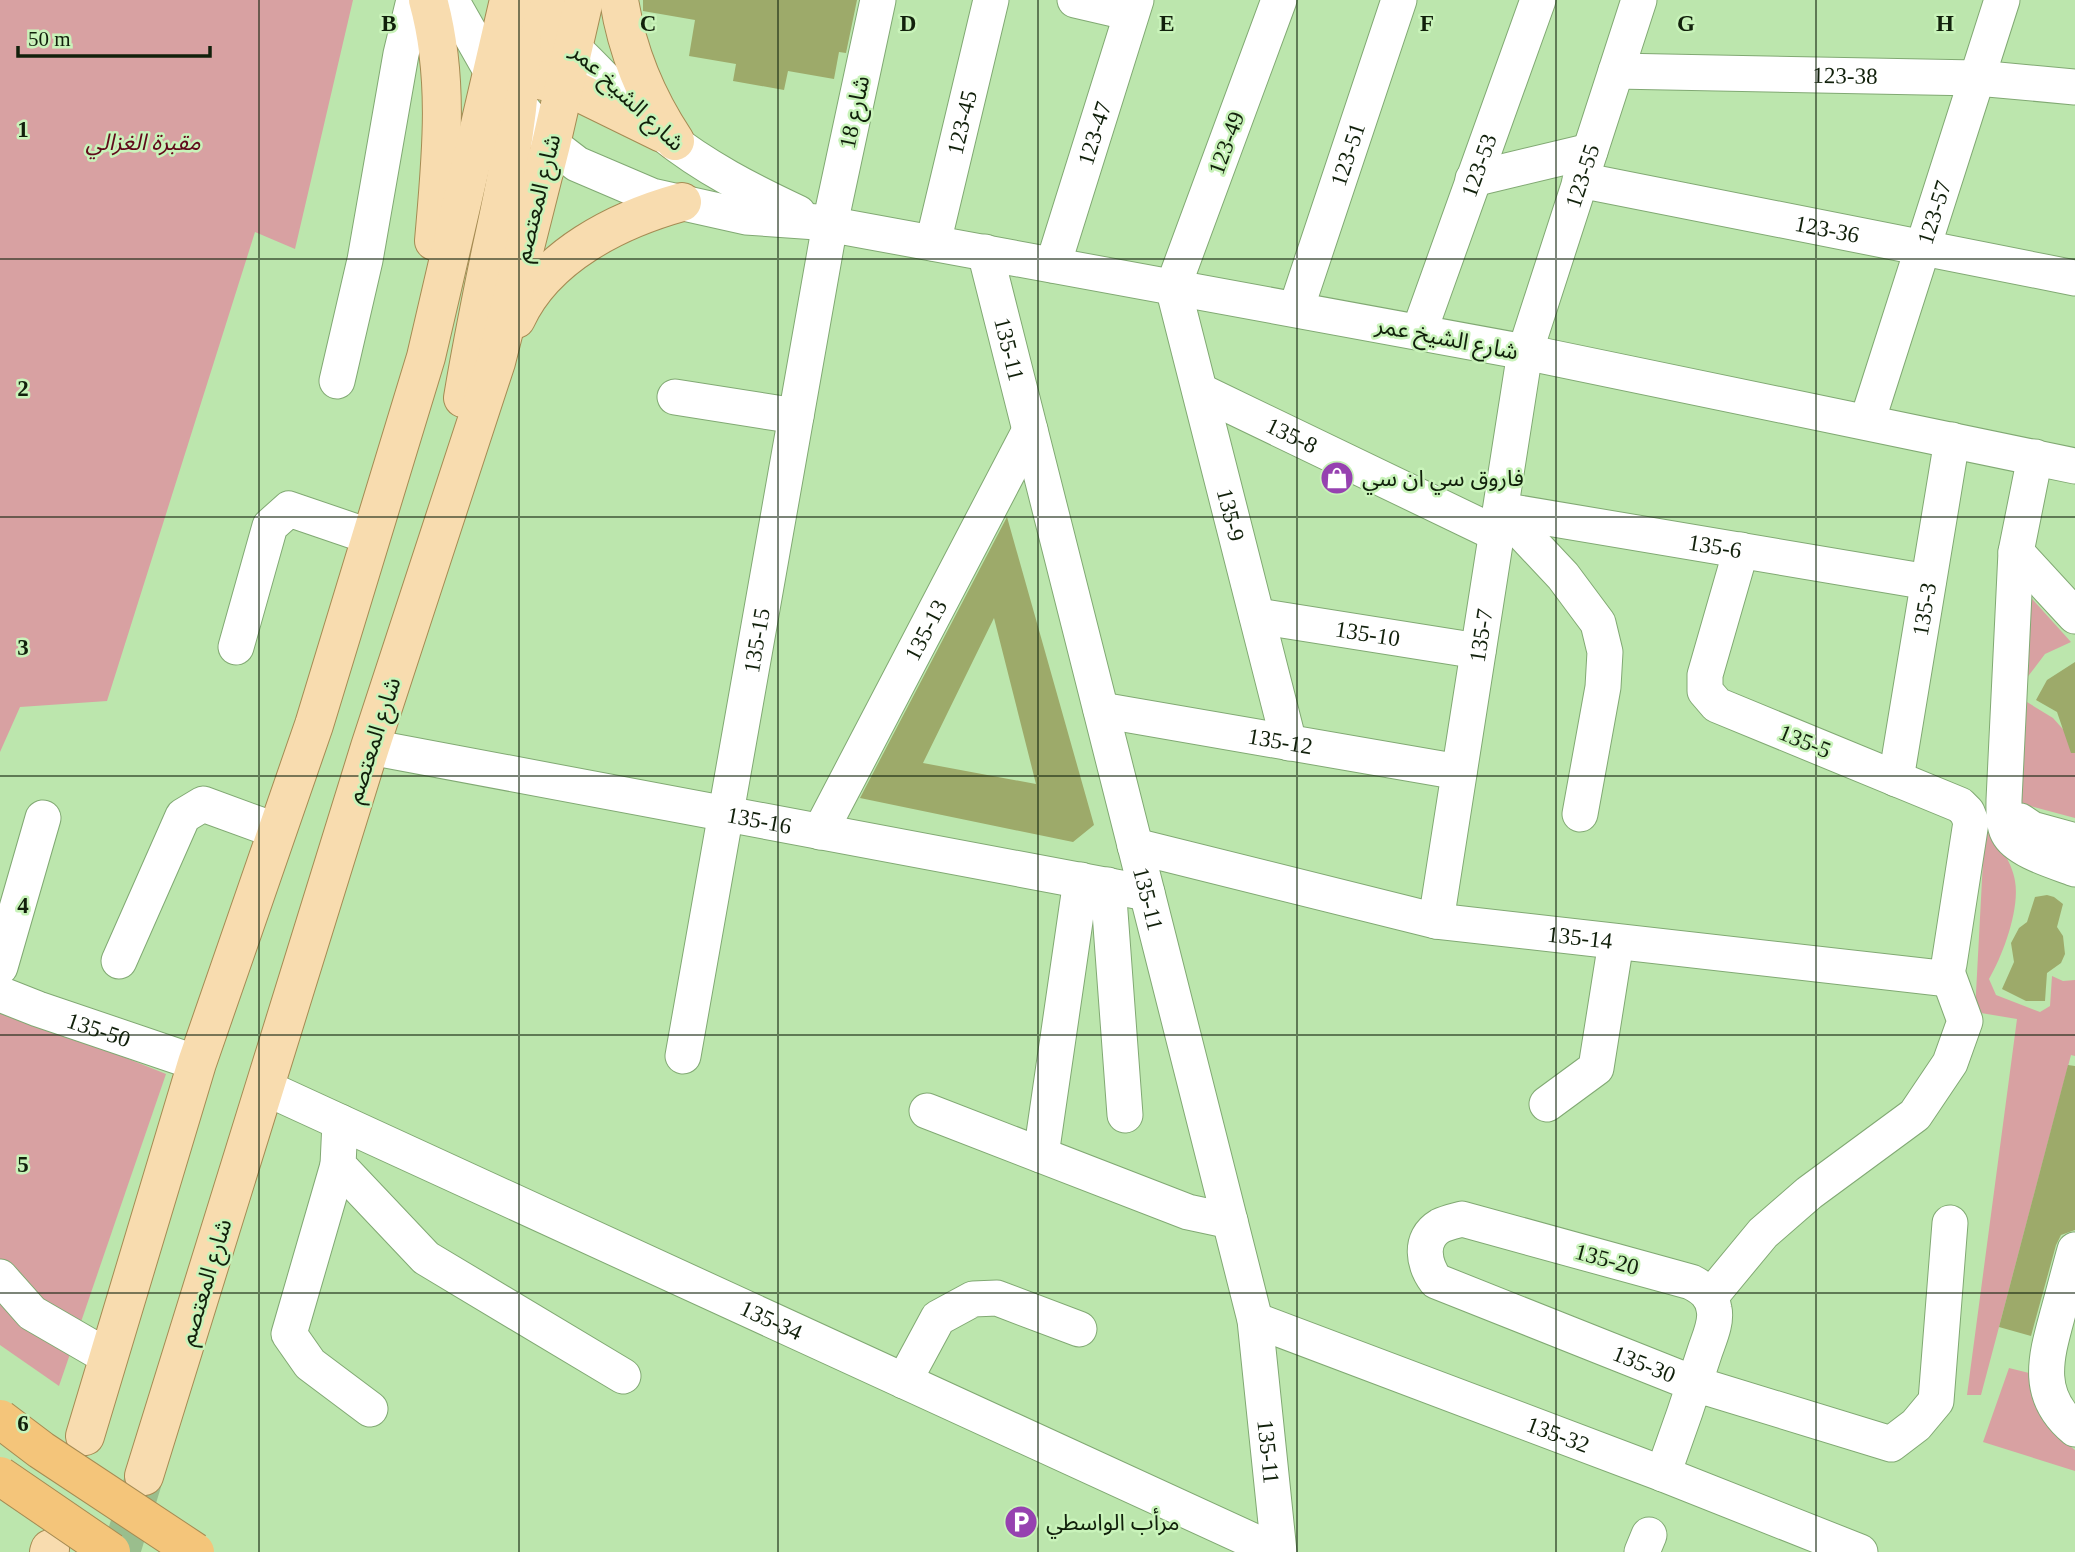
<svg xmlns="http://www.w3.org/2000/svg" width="2075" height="1552" font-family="'Times New Roman','Noto Sans Arabic',serif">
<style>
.green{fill:#d8a1a2}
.building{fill:#9daa6a;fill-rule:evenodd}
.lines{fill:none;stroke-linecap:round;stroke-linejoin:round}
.major-tunnel{stroke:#9abe8d;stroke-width:38;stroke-dasharray:38 19;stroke-linecap:butt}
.minor-casing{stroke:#81a973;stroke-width:37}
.major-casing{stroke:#a58b53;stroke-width:40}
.minor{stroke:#fff;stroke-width:35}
.major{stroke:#f8dcaf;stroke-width:38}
.highway-bridge-casing{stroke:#a58b53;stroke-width:40;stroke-linecap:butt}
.highway-bridge{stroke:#f4c57a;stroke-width:38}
.grid{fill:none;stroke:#11200b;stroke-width:2;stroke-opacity:0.55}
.labels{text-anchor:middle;stroke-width:5;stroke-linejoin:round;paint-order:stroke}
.street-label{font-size:23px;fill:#11200b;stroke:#c9f3ba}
.park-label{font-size:23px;font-style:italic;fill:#60091a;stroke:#c9f3ba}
.poi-label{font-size:23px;fill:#11200b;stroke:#c9f3ba;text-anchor:start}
.grid-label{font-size:23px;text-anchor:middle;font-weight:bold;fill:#11200b;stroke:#c9f3ba;stroke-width:5;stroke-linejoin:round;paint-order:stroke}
</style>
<rect width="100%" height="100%" fill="#bce6ad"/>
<g class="green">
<path d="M 0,0 L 353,0 L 295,249 L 255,232 L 107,701 L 20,707 L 0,752 Z"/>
<path d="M 2025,591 L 2071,642 L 2045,654 L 2023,683 Z"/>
<path d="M 2022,699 L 2053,718 L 2069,736 L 2075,740 L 2075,818 L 2019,803 Z"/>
<path d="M 1985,823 C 1995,841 2012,860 2015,881 C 2020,909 2003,955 1989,979 L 1996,995 L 2040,1012 L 2050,1006 L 2052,976 L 2063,981 L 2075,980 L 2075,1056 L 2071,1055 L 1981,1395 L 1967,1395 L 2017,1019 L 1975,1012 Z"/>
<path d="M 0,1007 L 166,1074 L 59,1386 L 0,1345 Z"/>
<path d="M 2009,1368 L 2029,1373 C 2036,1408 2047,1429 2075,1450 L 2075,1471 L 1983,1442 Z"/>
</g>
<g class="building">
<path d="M 643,0 L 857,0 L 846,53 L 839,52 L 834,79 L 788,71 L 784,90 L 733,81 L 736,64 L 689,56 L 695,20 L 643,11 Z"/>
<path d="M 1007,517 L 1094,825 L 1073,842 L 860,798 ZM 994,618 L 1036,784 L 923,763 Z"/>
<path d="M 2075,662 L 2075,753 L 2071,753 L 2057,712 L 2036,700 L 2047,680 Z"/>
<path d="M 2047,895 L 2054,897 L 2063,904 L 2057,927 L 2063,936 L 2065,954 L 2061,963 L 2047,973 L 2045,1001 L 2026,1001 L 2002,989 L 2014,962 L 2011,943 L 2019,928 L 2027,922 L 2035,897 Z"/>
<path d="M 2068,1065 L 2075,1066 L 2075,1230 L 2061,1235 L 2056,1245 L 2031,1336 L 1999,1327 Z"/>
</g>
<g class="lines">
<path class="major-tunnel" d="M 121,1552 L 143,1481"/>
<defs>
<g id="minor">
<path d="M 451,0 L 493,74 L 551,144 L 577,164 L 652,196 L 746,217 L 817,222 L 1525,352 L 2075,466"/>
<path d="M 1075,0 L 1131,13"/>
<path id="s1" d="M 1279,0 L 1173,287 L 1289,743"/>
<path d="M 554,30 C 592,63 624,103 663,134 C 704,167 751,191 798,213"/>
<path id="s2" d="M 1616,71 L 1977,78 L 2075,87"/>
<path d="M 1473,179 L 1590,151"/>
<path id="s3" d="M 1580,180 L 2075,278"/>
<path id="s4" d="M 933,243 L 991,0"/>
<path id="s5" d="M 985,252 L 1255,1320 L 1279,1552"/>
<path id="s6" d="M 1053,265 L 1136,0"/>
<path id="s7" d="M 1296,309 L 1399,0"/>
<path id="s8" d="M 1419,332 L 1538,0"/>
<path d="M 337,381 L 365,260 L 401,54 L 414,0"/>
<path id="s9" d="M 1200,391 L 1497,534"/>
<path d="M 675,397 L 796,416"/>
<path id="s10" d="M 1867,422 L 2002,0"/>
<path d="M 2035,457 L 2016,552 L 2004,800 C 2004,810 2003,824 2008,833 C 2017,851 2057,862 2075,869"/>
<path id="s11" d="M 1501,510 L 1928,582"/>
<path d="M 1501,510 L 1563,576 L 1598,623 L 1605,652 L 1603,687 L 1580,814"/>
<path d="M 2016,552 L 2075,616"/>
<path id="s12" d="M 1257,616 L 1478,651"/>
<path d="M 236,647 L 270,526 L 289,509 L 371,537"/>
<path id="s13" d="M 1101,710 L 1459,772"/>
<path id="s14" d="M 370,747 L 1147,893"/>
<path id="s15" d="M 1896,779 L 1952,440"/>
<path d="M 2020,821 L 2032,829 L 2075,841"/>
<path id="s16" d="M 820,832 L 1030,430"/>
<path id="s17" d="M 1135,846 L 1436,921 L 1940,978 L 1947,972 L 1949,964 L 1971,822 L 1967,812 L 1960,805 L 1717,705 L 1705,691 L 1705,675 L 1741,550"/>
<path d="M 1108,885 L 1125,1115"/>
<path id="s18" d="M 1436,921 L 1525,352 L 1639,0"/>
<path d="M 119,961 L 183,816 L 203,804 L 277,831"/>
<path d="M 0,967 L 43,818"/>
<path id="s19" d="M 0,994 L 38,1009 L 197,1063"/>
<path id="s20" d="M 683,1056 L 830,224 L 878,0"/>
<path id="s21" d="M 266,1088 L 1277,1552"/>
<path d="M 1547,1104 L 1596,1068 L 1616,942"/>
<path d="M 927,1111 L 1188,1212 L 1230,1221"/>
<path d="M 340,1122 L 338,1165 L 426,1258 L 623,1376"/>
<path d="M 1041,1155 L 1081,880"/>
<path d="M 338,1165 L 289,1334 L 310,1364 L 370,1409"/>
<path d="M 2075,1250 C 2069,1271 2064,1292 2058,1313 C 2046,1357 2034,1395 2075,1429"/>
<path d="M 0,1277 L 32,1313 L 108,1357"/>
<path d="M 1710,1297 L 1763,1233 L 1809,1193 L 1915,1115 L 1950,1063 L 1965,1021 L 1947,972"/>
<path id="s22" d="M 1255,1320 L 1663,1474 L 1860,1552"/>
<path d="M 904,1381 L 938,1318 L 973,1299 L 997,1298 L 1079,1329"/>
<path id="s23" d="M 1663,1474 C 1678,1433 1692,1392 1705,1351 C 1709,1339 1717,1322 1714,1309 C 1712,1295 1703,1288 1691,1282 L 1462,1219 C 1455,1221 1446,1223 1440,1226 C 1418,1239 1424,1265 1436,1281 L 1695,1384 L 1891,1444 L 1916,1425 L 1936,1401 L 1950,1223"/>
<path d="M 1642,1552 L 1649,1535"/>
</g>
<g id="major">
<path d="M 428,0 C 450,79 441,160 434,241"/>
<path d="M 619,0 C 627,51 647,99 675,141"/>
<path d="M 535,60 L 546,0"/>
<path d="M 539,80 L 564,85 L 662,133"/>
<path d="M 516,319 C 545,256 617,220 682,202"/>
<path d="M 463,398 C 471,349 481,300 491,251 C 508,174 524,98 521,19"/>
<path d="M 85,1436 L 197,1063 L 314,725 L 426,357 L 509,0"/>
<path d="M 144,1476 L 370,747 L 496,362 L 551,144 L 584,0"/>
<path d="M 49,1552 L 50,1549"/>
</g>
</defs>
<use href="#minor" class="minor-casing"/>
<use href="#major" class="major-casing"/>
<use href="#minor" class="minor"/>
<use href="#major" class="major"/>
<defs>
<g id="highway-bridge">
<path d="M 0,1419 L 41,1450 L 195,1552"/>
<path d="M 0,1476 L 111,1552"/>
</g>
</defs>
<use href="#highway-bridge" class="highway-bridge-casing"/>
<use href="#highway-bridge" class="highway-bridge"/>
</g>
<path class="grid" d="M 259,0 L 259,1552M 519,0 L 519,1552M 778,0 L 778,1552M 1038,0 L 1038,1552M 1297,0 L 1297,1552M 1556,0 L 1556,1552M 1816,0 L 1816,1552M 0,259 L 2075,259M 0,517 L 2075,517M 0,776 L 2075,776M 0,1035 L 2075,1035M 0,1293 L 2075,1293"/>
<defs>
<symbol id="shop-disc" viewBox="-11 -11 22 22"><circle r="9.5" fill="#9642b0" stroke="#c9f3ba"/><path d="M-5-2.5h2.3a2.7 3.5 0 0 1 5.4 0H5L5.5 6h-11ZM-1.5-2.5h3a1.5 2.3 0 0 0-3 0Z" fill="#fff"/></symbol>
<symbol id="parking-disc" viewBox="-11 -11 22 22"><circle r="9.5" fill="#9642b0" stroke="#c9f3ba"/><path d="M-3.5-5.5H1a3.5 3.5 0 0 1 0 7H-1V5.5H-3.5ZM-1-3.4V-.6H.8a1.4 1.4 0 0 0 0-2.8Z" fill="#fff"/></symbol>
</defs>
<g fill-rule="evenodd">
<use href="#shop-disc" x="1318" y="459" width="38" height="38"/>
<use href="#parking-disc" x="1002" y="1503" width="38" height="38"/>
</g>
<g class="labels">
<g class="street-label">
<text dy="8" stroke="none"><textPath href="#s2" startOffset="229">123-38</textPath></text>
<text transform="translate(628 97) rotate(43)" y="8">شارع الشيخ عمر</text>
<text transform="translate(854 112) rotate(-78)" y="8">شارع 18</text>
<text dy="8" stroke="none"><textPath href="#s4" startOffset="124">123-45</textPath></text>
<text dy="8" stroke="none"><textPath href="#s6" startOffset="138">123-47</textPath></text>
<text transform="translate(1226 143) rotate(-70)" y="8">123-49</text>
<text dy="8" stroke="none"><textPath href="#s7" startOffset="163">123-51</textPath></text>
<text dy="8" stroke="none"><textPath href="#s8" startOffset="177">123-53</textPath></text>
<text dy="8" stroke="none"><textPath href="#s18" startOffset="761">123-55</textPath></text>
<text transform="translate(537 198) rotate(-76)" y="8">شارع المعتصم</text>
<text dy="8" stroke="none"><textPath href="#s10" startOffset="220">123-57</textPath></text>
<text dy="8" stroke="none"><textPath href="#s3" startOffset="252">123-36</textPath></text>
<text transform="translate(1447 338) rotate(11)" y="8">شارع الشيخ عمر</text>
<text dy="8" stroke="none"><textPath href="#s5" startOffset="100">135-11</textPath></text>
<text dy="8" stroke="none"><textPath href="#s9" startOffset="102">135-8</textPath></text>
<text dy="8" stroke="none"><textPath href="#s1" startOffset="541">135-9</textPath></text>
<text dy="8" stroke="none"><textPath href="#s11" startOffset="217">135-6</textPath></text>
<text dy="8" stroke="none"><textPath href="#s15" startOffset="172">135-3</textPath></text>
<text dy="8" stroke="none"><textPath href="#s16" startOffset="228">135-13</textPath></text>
<text dy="8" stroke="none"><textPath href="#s12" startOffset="112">135-10</textPath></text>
<text dy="8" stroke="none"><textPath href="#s18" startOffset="289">135-7</textPath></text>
<text dy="8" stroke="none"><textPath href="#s20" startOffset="422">135-15</textPath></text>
<text transform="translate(373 740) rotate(-72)" y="8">شارع المعتصم</text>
<text dy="8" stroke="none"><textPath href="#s13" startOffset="182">135-12</textPath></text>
<text transform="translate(1805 741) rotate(22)" y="8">135-5</text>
<text dy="8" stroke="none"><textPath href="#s14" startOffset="396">135-16</textPath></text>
<text dy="8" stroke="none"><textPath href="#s5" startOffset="667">135-11</textPath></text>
<text dy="8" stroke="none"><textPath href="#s17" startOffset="455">135-14</textPath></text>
<text dy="8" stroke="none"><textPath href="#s19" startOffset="105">135-50</textPath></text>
<text transform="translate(1607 1259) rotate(15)" y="8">135-20</text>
<text transform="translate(205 1282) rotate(-73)" y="8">شارع المعتصم</text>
<text dy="8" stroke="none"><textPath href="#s21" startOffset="556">135-34</textPath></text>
<text dy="8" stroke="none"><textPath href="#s23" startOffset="758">135-30</textPath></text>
<text dy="8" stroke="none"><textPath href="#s22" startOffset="324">135-32</textPath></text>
<text dy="8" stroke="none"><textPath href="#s5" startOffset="1234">135-11</textPath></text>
</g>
<g class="park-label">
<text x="143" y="150">مقبرة الغزالي</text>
</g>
<g class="poi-label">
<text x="1362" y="486">فاروق سي ان سي</text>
<text x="1046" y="1530">مرأب الواسطي</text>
</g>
</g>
<g class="grid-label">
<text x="389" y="31">B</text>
<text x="648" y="31">C</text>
<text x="908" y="31">D</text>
<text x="1167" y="31">E</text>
<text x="1427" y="31">F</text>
<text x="1686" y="31">G</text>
<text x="1945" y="31">H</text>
<text x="23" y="137">1</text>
<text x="23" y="396">2</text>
<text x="23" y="655">3</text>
<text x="23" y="913">4</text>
<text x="23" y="1172">5</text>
<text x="23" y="1431">6</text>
</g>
<path d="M18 46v10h192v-10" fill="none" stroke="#11200b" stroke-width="3.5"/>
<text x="28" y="46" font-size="21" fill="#11200b" stroke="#c9f3ba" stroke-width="5" paint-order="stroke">50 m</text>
</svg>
